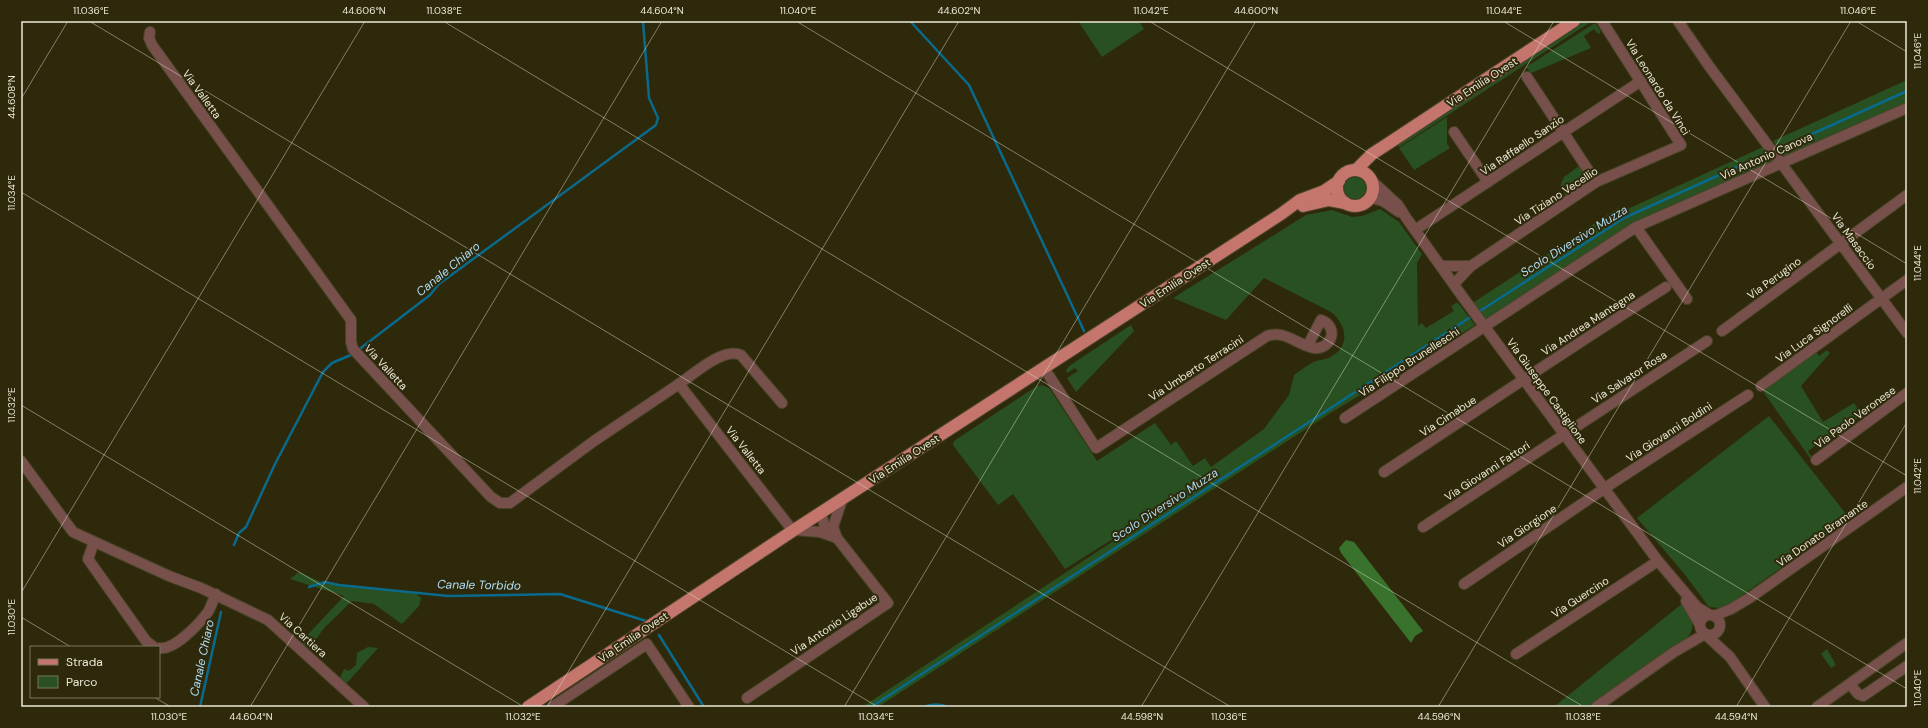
<svg xmlns="http://www.w3.org/2000/svg" width="1928" height="728" font-family="'DM Sans',sans-serif">
<style>
.green{fill:#285021}
.forest{fill:#38722d}
.lines{fill:none;stroke-linecap:round;stroke-linejoin:round}
.stream{stroke:#096a8c;stroke-width:2.5}
.minor-casing{stroke:#494428;stroke-width:12}
.major-casing{stroke:#494428;stroke-width:14}
.minor{stroke:#77504b;stroke-width:10}
.major{stroke:#c4756c;stroke-width:12}
.ticks{fill:none;stroke:#ebe8d7;stroke-width:1;stroke-opacity:0.45}
.labels{text-anchor:middle;stroke-width:4;stroke-linejoin:round;paint-order:stroke}
.street-label{font-size:11px;fill:#ebe8d7;stroke:#2f290b}
.water-label{font-size:12px;font-style:italic;fill:#aedef6;stroke:#2f290b}
.neatline{fill:none;stroke:#ebe8d7;stroke-width:1.5}
.ticks-label{font-size:10px;text-anchor:middle;fill:#ebe8d7}
</style>
<rect width="100%" height="100%" fill="#2f290b"/>
<g class="green">
<path d="M 1078,21 L 1139,21 L 1144,29 L 1102,57 Z"/>
<path d="M 1583,21 L 1592,21 L 1399,147 L 1397,143 Z"/>
<path d="M 1595,23 L 1601,32 L 1598,34 L 1594,29 L 1584,36 L 1591,48 L 1531,73 L 1526,67 Z"/>
<path d="M 1907,80 L 1907,104 L 1785,158 L 1773,141 Z"/>
<path d="M 1447,117 L 1447,144 L 1450,148 L 1414,170 L 1399,148 Z"/>
<path d="M 1763,147 L 1775,162 L 1765,164 L 1741,175 L 1742,177 L 1631,224 L 1489,319 L 1485,319 L 1474,304 L 1474,302 L 1618,208 L 1621,212 Z"/>
<path d="M 1579,166 L 1589,181 L 1566,196 L 1560,186 L 1564,177 Z"/>
<circle cx="1355" cy="188" r="11"/>
<path d="M 1380,209 L 1399,222 L 1422,254 L 1417,263 L 1418,326 L 1422,323 L 1426,328 L 1454,311 L 1451,306 L 1456,303 L 1458,303 L 1475,325 L 1329,414 L 878,707 L 862,707 L 1183,495 L 1065,569 L 1013,494 L 998,505 L 953,445 L 954,441 L 1037,386 L 1042,385 L 1049,388 L 1097,461 L 1155,423 L 1171,445 L 1176,441 L 1193,466 L 1205,458 L 1211,467 L 1264,429 L 1289,395 L 1294,375 C 1300,371 1306,366 1312,363 C 1317,359 1325,361 1332,356 C 1351,345 1346,324 1331,312 L 1264,278 L 1226,320 L 1173,298 L 1306,215 L 1332,210 L 1352,217 L 1362,216 Z"/>
<path d="M 1131,325 L 1134,331 L 1076,392 L 1067,378 L 1078,371 L 1075,368 L 1067,373 L 1066,370 L 1069,366 Z"/>
<path d="M 1827,350 L 1830,353 L 1801,386 L 1823,422 L 1854,403 L 1862,415 L 1828,440 L 1826,438 L 1808,451 L 1812,457 L 1810,458 L 1762,390 L 1816,351 L 1819,356 Z"/>
<path d="M 1769,416 L 1850,519 L 1727,606 L 1721,608 L 1709,607 L 1686,576 L 1637,518 Z"/>
<path d="M 299,572 L 321,582 L 340,586 L 414,592 L 421,598 L 419,606 L 402,624 L 374,604 L 352,601 L 324,628 L 308,651 L 300,643 L 344,596 L 290,579 Z"/>
<path d="M 1683,603 C 1692,617 1698,628 1684,641 L 1589,707 L 1555,706 Z"/>
<path d="M 368,647 L 378,648 L 346,684 L 340,678 L 344,669 L 349,671 L 356,665 L 357,653 Z"/>
<path d="M 1827,649 L 1836,665 L 1831,668 L 1821,654 Z"/>
</g>
<path class="forest" d="M 1346,540 L 1354,542 L 1423,631 L 1415,636 L 1411,643 L 1341,553 L 1339,548 Z"/>
<g class="lines">
<g class="stream">
<path d="M 910,21 L 969,85 L 1084,331"/>
<path d="M 1779,149 L 1907,91"/>
<path d="M 1480,311 L 1624,218 L 1768,153"/>
<path d="M 357,351 L 430,295 L 439,284 L 656,125 L 658,118 L 649,98 L 643,21"/>
<path d="M 234,545 L 239,533 L 246,527 L 275,464 L 323,372 L 332,363 L 353,354"/>
<path d="M 309,587 L 325,582 L 339,585 L 448,596 L 560,594 L 646,621"/>
<path d="M 659,635 L 704,707"/>
<path d="M 200,707 L 221,612"/>
<path d="M 871,707 L 1469,318"/>
<path d="M 923,707 C 931,704 939,703 948,707"/>
</g>
<defs>
<g id="minor">
<path d="M 1678,21 L 1709,66 L 1907,333"/>
<path d="M 150,32 L 149,38 L 152,45 L 351,320 L 351,342 L 353,349 L 491,497 L 500,503 L 510,503 L 594,441 L 679,384 L 793,531"/>
<path d="M 1527,77 L 1596,182"/>
<path d="M 1454,132 L 1488,182"/>
<path d="M 1372,181 L 1398,205 L 1407,219 L 1462,296 L 1658,561 L 1697,607 L 1710,615"/>
<path d="M 1371,198 L 1383,201 L 1399,212"/>
<path d="M 1636,227 L 1687,299"/>
<path d="M 1415,230 L 1641,81"/>
<path d="M 1441,266 L 1471,266"/>
<path d="M 1454,284 L 1471,266 L 1596,182 L 1681,145 L 1602,21"/>
<path d="M 1722,331 L 1907,195"/>
<path d="M 1044,368 L 1096,448 L 1267,336 C 1286,330 1297,345 1314,348 C 1331,350 1340,327 1321,320 L 1308,345"/>
<path d="M 679,384 C 694,374 723,347 741,355 L 782,403"/>
<path d="M 1761,386 L 1907,280"/>
<path d="M 1345,418 L 1636,227 L 1907,108"/>
<path d="M 1816,460 L 1907,393"/>
<path d="M 21,461 L 73,532 L 169,576 L 201,588 L 268,620 L 364,707"/>
<path d="M 1384,472 C 1478,410 1571,347 1666,287"/>
<path d="M 821,514 L 826,530 L 830,534"/>
<path d="M 1423,527 L 1707,341"/>
<path d="M 794,530 L 820,532 L 837,538"/>
<path d="M 94,542 L 88,559 L 146,641 L 154,647"/>
<path d="M 1464,584 L 1614,482 L 1748,395"/>
<path d="M 1686,601 L 1700,625"/>
<circle cx="1710" cy="625" r="10"/>
<path d="M 1714,616 L 1731,609 L 1751,597 L 1907,487"/>
<path d="M 1706,635 L 1730,657 L 1765,707"/>
<path d="M 159,648 C 174,651 199,624 208,612 C 211,607 213,600 216,594"/>
<path d="M 1516,654 L 1658,561"/>
<path d="M 1850,684 L 1858,694 L 1863,696 L 1907,666"/>
<path d="M 747,698 L 888,603 L 837,538 L 833,527 L 842,500"/>
<path d="M 552,707 L 647,644 L 689,707"/>
<path d="M 1596,707 L 1674,652 L 1705,634"/>
<path d="M 1817,707 L 1907,643"/>
</g>
<g id="major">
<path d="M 1356,170 L 1372,154 L 1389,143 L 1574,21"/>
<circle cx="1355" cy="188" r="18"/>
<path d="M 1303,206 L 1329,200 L 1345,203"/>
<path d="M 528,707 L 794,530 L 1281,214 L 1300,200 L 1324,191 L 1339,181"/>
</g>
</defs>
<use href="#minor" class="minor-casing"/>
<use href="#major" class="major-casing"/>
<use href="#minor" class="minor"/>
<use href="#major" class="major"/>
</g>
<path class="ticks" d="M 89,21 L 1231,707M 443,21 L 1584,707M 796,21 L 1907,689M 1149,21 L 1907,476M 1503,21 L 1907,264M 1856,21 L 1907,52M 21,99 L 68,21M 21,192 L 878,707M 21,405 L 524,707M 21,593 L 365,21M 21,617 L 71,647M 154,697 L 171,707M 250,707 L 662,21M 547,707 L 959,21M 844,707 L 1256,21M 1141,707 L 1554,21M 1438,707 L 1851,21M 1736,707 L 1907,422"/>
<g class="labels">
<g class="street-label">
<text transform="translate(1482 82) rotate(-33)" y="4">Via Emilia Ovest</text>
<text transform="translate(1658 87) rotate(58)" y="4">Via Leonardo da Vinci</text>
<text transform="translate(202 94) rotate(54)" y="4">Via Valletta</text>
<text transform="translate(1522 145) rotate(-34)" y="4">Via Raffaello Sanzio</text>
<text transform="translate(1766 156) rotate(-24)" y="4">Via Antonio Canova</text>
<text transform="translate(1556 196) rotate(-33)" y="4">Via Tiziano Vecellio</text>
<text transform="translate(1854 241) rotate(54)" y="4">Via Masaccio</text>
<text transform="translate(1774 278) rotate(-36)" y="4">Via Perugino</text>
<text transform="translate(1175 283) rotate(-33)" y="4">Via Emilia Ovest</text>
<text transform="translate(1588 323) rotate(-33)" y="4">Via Andrea Mantegna</text>
<text transform="translate(1814 333) rotate(-36)" y="4">Via Luca Signorelli</text>
<text transform="translate(1409 362) rotate(-33)" y="4">Via Filippo Brunelleschi</text>
<text transform="translate(386 367) rotate(47)" y="4">Via Valletta</text>
<text transform="translate(1196 368) rotate(-33)" y="4">Via Umberto Terracini</text>
<text transform="translate(1629 377) rotate(-33)" y="4">Via Salvator Rosa</text>
<text transform="translate(1547 391) rotate(54)" y="4">Via Giuseppe Castiglione</text>
<text transform="translate(1448 416) rotate(-33)" y="4">Via Cimabue</text>
<text transform="translate(1855 417) rotate(-36)" y="4">Via Paolo Veronese</text>
<text transform="translate(1669 432) rotate(-33)" y="4">Via Giovanni Boldini</text>
<text transform="translate(746 450) rotate(52)" y="4">Via Valletta</text>
<text transform="translate(904 459) rotate(-33)" y="4">Via Emilia Ovest</text>
<text transform="translate(1487 471) rotate(-33)" y="4">Via Giovanni Fattori</text>
<text transform="translate(1527 526) rotate(-34)" y="4">Via Giorgione</text>
<text transform="translate(1822 533) rotate(-35)" y="4">Via Donato Bramante</text>
<text transform="translate(1580 597) rotate(-33)" y="4">Via Guercino</text>
<text transform="translate(834 624) rotate(-34)" y="4">Via Antonio Ligabue</text>
<text transform="translate(303 635) rotate(42)" y="4">Via Cartiera</text>
<text transform="translate(633 637) rotate(-34)" y="4">Via Emilia Ovest</text>
</g>
<g class="water-label">
<text transform="translate(1574 241) rotate(-32)" y="4">Scolo Diversivo Muzza</text>
<text transform="translate(448 269) rotate(-39)" y="4">Canale Chiaro</text>
<text transform="translate(1165 505) rotate(-33)" y="4">Scolo Diversivo Muzza</text>
<text transform="translate(479 585) rotate(1)" y="4">Canale Torbido</text>
<text transform="translate(202 658) rotate(-78)" y="4">Canale Chiaro</text>
</g>
</g>
<rect width="1928" height="728" fill="none" stroke="#2f290b" stroke-width="44"/>
<rect x="30" y="646" width="130" height="52" fill="#2f290b" stroke="#7a755d"/>
<rect x="38" y="659" width="20" height="6" fill="#c4756c" stroke="#7a755d"/>
<text x="66" y="666" font-size="12" fill="#ebe8d7">Strada</text>
<rect x="38" y="676" width="20" height="12" fill="#285021" stroke="#7a755d"/>
<text x="66" y="686" font-size="12" fill="#ebe8d7">Parco</text>
<rect x="22" y="22" width="1884" height="684" class="neatline"/>
<g class="ticks-label">
<text x="91" y="14">11.036°E</text>
<text x="364" y="14">44.606°N</text>
<text x="444" y="14">11.038°E</text>
<text x="662" y="14">44.604°N</text>
<text x="798" y="14">11.040°E</text>
<text x="959" y="14">44.602°N</text>
<text x="1151" y="14">11.042°E</text>
<text x="1256" y="14">44.600°N</text>
<text x="1504" y="14">11.044°E</text>
<text x="1858" y="14">11.046°E</text>
<text transform="translate(1917 51) rotate(-90)" y="4">11.046°E</text>
<text transform="translate(11 97) rotate(-90)" y="4">44.608°N</text>
<text transform="translate(11 193) rotate(-90)" y="4">11.034°E</text>
<text transform="translate(1917 263) rotate(-90)" y="4">11.044°E</text>
<text transform="translate(11 405) rotate(-90)" y="4">11.032°E</text>
<text transform="translate(1917 476) rotate(-90)" y="4">11.042°E</text>
<text transform="translate(11 617) rotate(-90)" y="4">11.030°E</text>
<text transform="translate(1917 688) rotate(-90)" y="4">11.040°E</text>
<text x="169" y="720">11.030°E</text>
<text x="251" y="720">44.604°N</text>
<text x="523" y="720">11.032°E</text>
<text x="876" y="720">11.034°E</text>
<text x="1142" y="720">44.598°N</text>
<text x="1229" y="720">11.036°E</text>
<text x="1439" y="720">44.596°N</text>
<text x="1583" y="720">11.038°E</text>
<text x="1736" y="720">44.594°N</text>
</g>
</svg>
